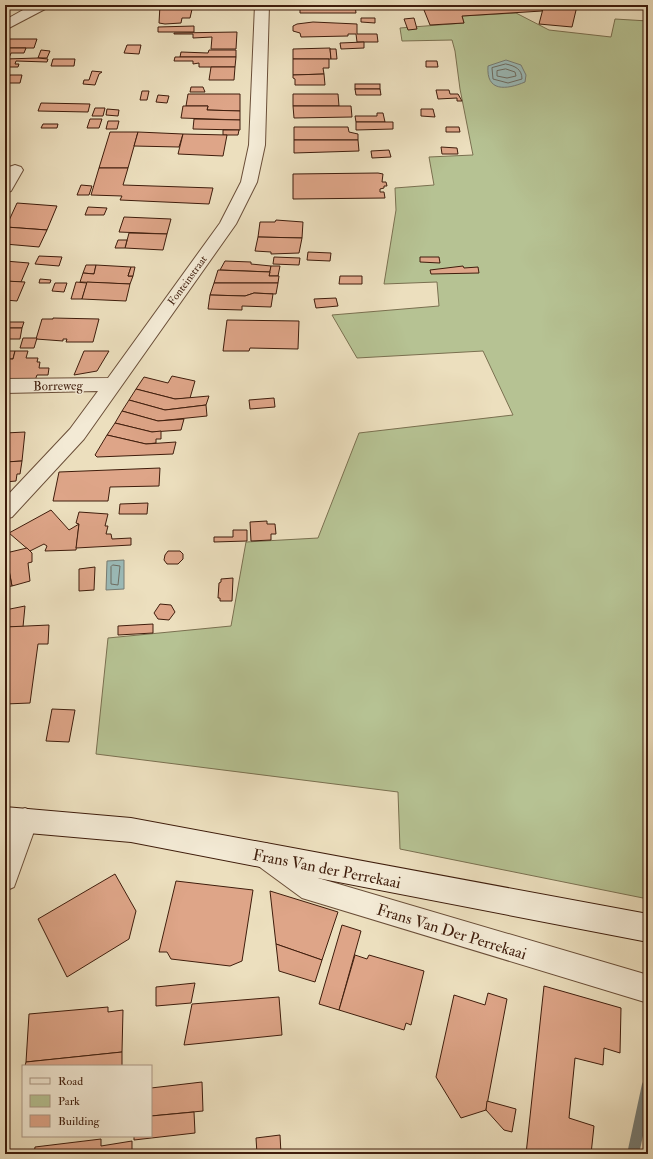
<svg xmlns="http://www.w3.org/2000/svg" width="653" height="1159" font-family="'IM FELL Double Pica',serif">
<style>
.green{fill:#b6c293;stroke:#7a7050}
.water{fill:#9bbbb9;stroke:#767c74}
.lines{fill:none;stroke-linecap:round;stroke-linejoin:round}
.shore{stroke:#6d6c62;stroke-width:1}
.stream{fill:#767c74;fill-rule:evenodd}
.building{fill:#dea588;stroke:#3f1d0c}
.street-casing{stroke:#6a4e38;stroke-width:2}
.secondary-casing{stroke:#3f1d0c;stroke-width:2}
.street{fill:#f3ead5;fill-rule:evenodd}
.secondary{fill:#f3ead5;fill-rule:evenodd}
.labels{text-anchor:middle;stroke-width:3;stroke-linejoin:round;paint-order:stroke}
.far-street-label{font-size:11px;fill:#3f1d0c;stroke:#f3ead5}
.street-label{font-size:13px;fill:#3f1d0c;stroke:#f3ead5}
.near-street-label{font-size:16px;fill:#3f1d0c;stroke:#f3ead5}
</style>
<rect width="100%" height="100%" fill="#ecdfbe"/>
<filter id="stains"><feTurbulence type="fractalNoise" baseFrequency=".005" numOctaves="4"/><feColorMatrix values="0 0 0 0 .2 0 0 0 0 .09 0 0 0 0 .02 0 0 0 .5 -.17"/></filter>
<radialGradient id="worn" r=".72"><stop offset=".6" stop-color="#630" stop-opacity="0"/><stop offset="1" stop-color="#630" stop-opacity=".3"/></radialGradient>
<path class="green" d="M 516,13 L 549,30 L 611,37 L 615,19 L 648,21 L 648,899 L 400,849 L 398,792 L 96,754 L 108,638 L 231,626 L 246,542 L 318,538 L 359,433 L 513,415 L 483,351 L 357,358 L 332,315 L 439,306 L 437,282 L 384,284 L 396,210 L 395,188 L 434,185 L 429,157 L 473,155 L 460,89 L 455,51 L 452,40 L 402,41 L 400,28 L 464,23 L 462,16 Z"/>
<g class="water">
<path d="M 506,60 L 521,65 L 526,75 L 525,82 C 506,90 486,92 488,66 Z"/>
<path d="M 124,560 L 124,589 L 106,590 L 107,561 Z"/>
</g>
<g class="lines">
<g class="shore">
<path d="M 506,64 C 515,66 522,69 522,79 L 508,83 L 493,79 L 492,68 Z"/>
<path d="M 506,69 L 515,72 L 516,76 L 507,78 L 497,76 L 497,71 Z"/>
<path d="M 113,565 L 120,566 L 118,585 L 111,584 L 111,567 Z"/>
</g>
<path class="stream" d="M 648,1078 L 648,1113 L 639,1154 L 627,1154 L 642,1084 L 644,1080 Z"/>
</g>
<g class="building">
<path d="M 160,5 L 193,5 L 190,18 L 182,18 L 181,23 L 165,24 L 159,23 Z"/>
<path d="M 300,5 L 355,5 L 356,13 L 300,13 Z"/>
<path d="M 422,5 L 543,5 L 542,11 L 462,16 L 464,23 L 430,25 Z"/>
<path d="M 544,5 L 577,6 L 572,27 L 539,24 Z"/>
<path d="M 361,18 L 375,18 L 375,23 L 361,22 Z"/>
<path d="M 414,18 L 417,29 L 408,30 L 404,19 Z"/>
<path d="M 313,22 L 357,24 L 357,34 L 377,34 L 378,42 L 357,42 L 356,34 L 348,34 L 348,36 L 301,37 L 300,33 L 293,31 L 293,26 L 297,24 Z"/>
<path d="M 194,26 L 194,32 L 158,32 L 158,27 Z"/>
<path d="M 237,32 L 236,49 L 211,49 L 212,37 L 193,38 L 193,34 L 174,34 L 174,33 Z"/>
<path d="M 5,39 L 37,39 L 34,48 L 5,48 Z"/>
<path d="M 364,42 L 364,48 L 341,49 L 340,43 Z"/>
<path d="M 127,45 L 141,45 L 139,54 L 124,53 Z"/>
<path d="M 5,48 L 26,48 L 24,53 L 11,53 L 9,58 L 5,59 Z"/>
<path d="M 330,48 L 331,59 L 293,59 L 293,49 Z"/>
<path d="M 330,49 L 336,49 L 337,59 L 331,59 Z"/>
<path d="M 41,50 L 50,51 L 47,58 L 38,58 Z"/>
<path d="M 209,50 L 236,50 L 236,57 L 180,57 L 181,52 L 208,53 Z"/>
<path d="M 175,57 L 236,57 L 235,67 L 199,67 L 199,63 L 193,64 L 193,61 L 174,61 Z"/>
<path d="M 5,59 L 38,58 L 48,59 L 47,62 L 16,61 L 15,64 L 19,64 L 18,67 L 5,67 Z"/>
<path d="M 53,59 L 75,59 L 74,66 L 51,66 Z"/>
<path d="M 293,59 L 329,59 L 329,68 L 323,68 L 324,74 L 293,75 Z"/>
<path d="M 426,61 L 437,61 L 438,67 L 426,67 Z"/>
<path d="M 211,67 L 235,67 L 234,80 L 209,80 Z"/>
<path d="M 92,71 L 102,72 L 99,74 L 95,85 L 83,84 L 84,80 L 89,80 Z"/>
<path d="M 324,74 L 325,85 L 295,85 L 295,79 L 293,78 L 293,75 Z"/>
<path d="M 10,75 L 22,75 L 20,83 L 7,83 Z"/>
<rect x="355" y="84" width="25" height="5"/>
<path d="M 191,87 L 203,87 L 205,92 L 190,92 Z"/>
<path d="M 355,89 L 380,89 L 381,95 L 356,95 Z"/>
<path d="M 436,90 L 449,90 L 450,94 L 458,94 L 462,101 L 457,101 L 457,98 L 438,99 Z"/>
<path d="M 142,91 L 149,91 L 147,100 L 140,100 Z"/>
<path d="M 188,94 L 240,94 L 240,111 L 207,110 L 208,106 L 186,106 Z"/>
<path d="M 293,94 L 338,94 L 339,106 L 293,106 Z"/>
<path d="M 158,95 L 169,96 L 167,103 L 156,102 Z"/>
<path d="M 41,103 L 90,104 L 88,112 L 38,111 Z"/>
<path d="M 183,106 L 208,106 L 207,110 L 240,111 L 240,120 L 181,118 Z"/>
<path d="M 293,106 L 351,106 L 352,117 L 294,118 Z"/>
<path d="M 95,108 L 105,108 L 103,116 L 92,116 Z"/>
<path d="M 107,109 L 119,110 L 118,116 L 106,115 Z"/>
<path d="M 421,109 L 433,109 L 435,117 L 421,116 Z"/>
<path d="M 377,113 L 383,113 L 385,122 L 356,122 L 355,116 L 377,116 Z"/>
<path d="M 90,119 L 102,119 L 99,128 L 87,128 Z"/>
<path d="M 194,119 L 240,120 L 240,130 L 193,129 Z"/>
<path d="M 108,121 L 119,121 L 117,129 L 106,129 Z"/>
<path d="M 356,122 L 393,122 L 393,129 L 356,130 Z"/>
<path d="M 43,124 L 58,124 L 57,128 L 41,128 Z"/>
<path d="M 294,127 L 348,127 L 349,132 L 358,134 L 358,140 L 294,140 Z"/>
<path d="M 446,127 L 459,127 L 460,132 L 446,132 Z"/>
<path d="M 223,130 L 239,130 L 238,135 L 223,135 Z"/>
<path d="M 110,132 L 138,132 L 128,168 L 99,168 Z"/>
<path d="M 138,132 L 183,134 L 179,147 L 134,146 Z"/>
<path d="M 183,134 L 227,135 L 223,156 L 178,154 Z"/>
<path d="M 294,140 L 358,140 L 359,151 L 294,153 Z"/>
<path d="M 441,147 L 457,148 L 458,154 L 442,154 Z"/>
<path d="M 389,150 L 391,157 L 372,158 L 371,151 Z"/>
<path d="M 99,168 L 128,168 L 123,185 L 213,188 L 209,204 L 120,200 L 122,196 L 91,195 Z"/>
<path d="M 378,173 L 383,174 L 382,182 L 386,182 L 387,186 L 384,186 L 384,188 L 380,189 L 380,192 L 384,192 L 385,198 L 293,199 L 293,174 Z"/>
<path d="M 81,185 L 92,186 L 89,195 L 77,195 Z"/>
<path d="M 17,203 L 57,206 L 47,230 L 6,227 Z"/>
<path d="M 88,207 L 107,208 L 104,215 L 85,215 Z"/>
<path d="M 124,217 L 171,219 L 167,234 L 119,232 Z"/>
<path d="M 276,220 L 303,222 L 302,238 L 258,237 L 260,222 L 275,222 Z"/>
<path d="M 6,227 L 47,230 L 39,247 L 5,244 Z"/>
<path d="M 129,233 L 167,234 L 163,250 L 125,248 Z"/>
<path d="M 258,237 L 302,238 L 299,253 L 271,254 L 271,252 L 255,251 Z"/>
<path d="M 118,240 L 127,240 L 125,248 L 115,248 Z"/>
<path d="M 308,252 L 331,253 L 330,261 L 307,260 Z"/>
<path d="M 39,256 L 62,257 L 59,266 L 35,264 Z"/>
<path d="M 274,257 L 300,258 L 299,265 L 273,264 Z"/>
<path d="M 420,257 L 439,257 L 440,263 L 420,262 Z"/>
<path d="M 5,261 L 29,263 L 21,282 L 5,281 Z"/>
<path d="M 225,261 L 251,262 L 251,264 L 271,266 L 270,272 L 220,270 Z"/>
<path d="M 86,265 L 96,265 L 94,274 L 83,273 Z"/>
<path d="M 96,265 L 131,267 L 128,276 L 133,276 L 130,284 L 80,282 L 83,273 L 94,274 Z"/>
<path d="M 271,266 L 280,266 L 278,276 L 269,276 Z"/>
<path d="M 463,266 L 464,268 L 478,267 L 479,273 L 431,274 L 430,270 Z"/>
<path d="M 131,267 L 135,267 L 133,276 L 128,276 Z"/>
<path d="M 218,270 L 270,272 L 269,276 L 279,276 L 278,283 L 214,283 Z"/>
<path d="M 340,276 L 362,276 L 362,284 L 339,284 Z"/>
<path d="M 40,279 L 51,280 L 50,283 L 39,283 Z"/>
<path d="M 5,281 L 25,282 L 17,301 L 5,300 Z"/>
<path d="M 76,282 L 87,283 L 82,299 L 71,299 Z"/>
<path d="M 87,282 L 130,284 L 126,301 L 82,299 Z"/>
<path d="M 55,283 L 67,283 L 64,292 L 52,291 Z"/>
<path d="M 214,283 L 278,283 L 276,294 L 254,293 L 245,296 L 210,295 Z"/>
<path d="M 254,293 L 273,294 L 271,307 L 242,306 L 242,310 L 208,309 L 210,295 L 245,296 Z"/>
<path d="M 336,298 L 338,306 L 316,308 L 314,299 Z"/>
<path d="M 53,318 L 99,319 L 93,342 L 66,342 L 67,339 L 63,339 L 63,341 L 36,339 L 42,319 L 53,319 Z"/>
<path d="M 227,320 L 299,321 L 298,349 L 250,348 L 249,351 L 223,351 Z"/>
<path d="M 5,322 L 24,322 L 22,328 L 5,328 Z"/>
<path d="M 5,328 L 22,328 L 20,339 L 5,339 Z"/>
<path d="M 23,338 L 37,338 L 34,348 L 20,348 Z"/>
<path d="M 6,351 L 15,351 L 13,359 L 5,359 Z"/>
<path d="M 15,351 L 28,351 L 26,358 L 38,358 L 37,362 L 40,362 L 39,368 L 49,368 L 48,375 L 37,375 L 34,383 L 5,383 L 9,368 L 5,368 L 5,359 L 13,359 Z"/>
<path d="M 84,351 L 109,351 L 97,371 L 74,375 Z"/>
<path d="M 172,376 L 195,381 L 190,398 L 175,399 L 136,389 L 144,377 L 168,383 Z"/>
<path d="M 136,389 L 175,399 L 209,396 L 206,405 L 165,410 L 129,400 Z"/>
<path d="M 274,398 L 275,407 L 250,409 L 249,400 Z"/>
<path d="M 129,400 L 165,410 L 206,405 L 207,416 L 158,421 L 122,411 Z"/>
<path d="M 122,411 L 158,421 L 184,419 L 181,430 L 152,432 L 115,423 Z"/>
<path d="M 115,423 L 152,432 L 161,431 L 161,439 L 156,439 L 156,443 L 146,444 L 107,435 Z"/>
<path d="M 25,432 L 22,461 L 5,462 L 5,433 Z"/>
<path d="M 107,435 L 146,444 L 176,442 L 173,454 L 97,457 L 95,455 Z"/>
<path d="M 22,461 L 20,474 L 17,474 L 16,481 L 5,482 L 5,486 L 5,462 Z"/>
<path d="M 160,468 L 159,486 L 110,487 L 108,501 L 53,501 L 59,472 Z"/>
<path d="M 148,503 L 147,514 L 119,514 L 120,504 Z"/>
<path d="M 51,510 L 69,530 L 79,524 L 76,550 L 45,551 L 47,546 L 44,544 L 30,551 L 9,533 Z"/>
<path d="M 79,512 L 108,514 L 105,526 L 108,526 L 106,534 L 111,534 L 112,539 L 131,538 L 131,545 L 76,548 L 79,524 L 76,523 Z"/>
<path d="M 267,521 L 267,524 L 275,524 L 276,534 L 271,534 L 271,540 L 251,541 L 250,522 Z"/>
<path d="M 233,530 L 247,530 L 247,541 L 214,542 L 214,537 L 233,537 Z"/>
<path d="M 27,548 L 32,553 L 32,562 L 28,563 L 30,581 L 12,586 L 6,553 Z"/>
<path d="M 168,551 L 180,551 L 183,554 L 183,559 L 178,564 L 167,564 L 164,560 L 165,555 Z"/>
<path d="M 5,552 L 12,586 L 5,587 Z"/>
<path d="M 95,567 L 94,590 L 79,591 L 79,569 Z"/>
<path d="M 233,578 L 232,601 L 220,601 L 220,598 L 218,598 L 219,583 L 221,582 L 221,579 Z"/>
<path d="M 160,604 L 171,605 L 175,612 L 169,620 L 158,619 L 154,613 Z"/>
<path d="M 25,606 L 23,627 L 5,627 L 5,610 Z"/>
<path d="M 153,624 L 153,633 L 118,635 L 118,626 Z"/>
<path d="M 49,625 L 48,644 L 38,644 L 30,703 L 5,704 L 5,627 Z"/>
<path d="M 52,709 L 75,710 L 69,742 L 46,741 Z"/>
<path d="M 115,874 L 136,911 L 129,939 L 67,977 L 38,919 Z"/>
<path d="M 176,881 L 253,890 L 242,961 L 230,966 L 171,959 L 167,952 L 159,952 Z"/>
<path d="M 270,891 L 338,912 L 322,960 L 276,944 Z"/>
<path d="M 342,925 L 361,931 L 339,1010 L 319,1004 Z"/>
<path d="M 276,944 L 322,960 L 315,982 L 279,971 Z"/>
<path d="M 355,955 L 367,959 L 369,955 L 424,971 L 411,1025 L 406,1023 L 404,1030 L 339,1010 Z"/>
<path d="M 195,983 L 191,1003 L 156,1006 L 156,987 Z"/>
<path d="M 544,986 L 621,1008 L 620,1053 L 604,1048 L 603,1065 L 575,1058 L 569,1118 L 594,1126 L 591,1154 L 526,1154 Z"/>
<path d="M 488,993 L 507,999 L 486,1110 L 461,1118 L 436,1077 L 454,995 L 485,1005 Z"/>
<path d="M 279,997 L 282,1035 L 184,1045 L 192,1004 Z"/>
<path d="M 108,1007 L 108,1012 L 123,1010 L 122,1052 L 26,1062 L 29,1014 Z"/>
<path d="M 122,1052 L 122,1066 L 25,1066 L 26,1062 Z"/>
<path d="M 202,1082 L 203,1111 L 151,1116 L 151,1088 Z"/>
<path d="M 487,1101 L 516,1109 L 512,1132 L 504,1130 L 486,1110 Z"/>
<path d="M 194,1112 L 195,1133 L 134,1140 L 134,1136 L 151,1136 L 151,1116 Z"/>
<path d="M 280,1135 L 281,1154 L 257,1154 L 256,1138 Z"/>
<path d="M 101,1139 L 101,1146 L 132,1141 L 132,1154 L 34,1154 L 35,1147 Z"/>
</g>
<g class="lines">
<defs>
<g id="street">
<path d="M 32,5 L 49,5 L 47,8 L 5,30 L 5,20 Z"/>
<path d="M 255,5 L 269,5 L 265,145 L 257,182 L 236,224 L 84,439 L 12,517 L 5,519 L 5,498 L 70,429 L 98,391 L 5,393 L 5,379 L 108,378 L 220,223 L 241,182 L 249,145 Z"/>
<path d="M 15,165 L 21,167 L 23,170 L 11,191 L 5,193 L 5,174 L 9,167 Z"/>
<path d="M 25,808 L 34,812 L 38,820 L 14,887 L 5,891 L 5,840 L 16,812 Z"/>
<path d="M 266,843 L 275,847 L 318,878 L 648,975 L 648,1003 L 302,898 L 257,865 L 253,856 L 257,847 Z"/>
</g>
<path id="secondary" d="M 5,807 L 131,818 L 648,914 L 648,942 L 131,842 L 5,831 Z"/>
</defs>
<use href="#street" class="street-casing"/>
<use href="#secondary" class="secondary-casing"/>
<use href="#street" class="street"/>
<use href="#secondary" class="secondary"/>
</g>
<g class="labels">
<g class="far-street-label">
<text transform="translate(187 280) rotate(-54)" y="4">Fonteinstraat</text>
</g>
<g class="street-label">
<text transform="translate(58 385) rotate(-1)" y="5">Borreweg</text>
</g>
<g class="near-street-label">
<text transform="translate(327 868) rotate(11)" y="6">Frans Van der Perrekaai</text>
<text transform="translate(452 931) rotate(17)" y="6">Frans Van Der Perrekaai</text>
</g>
</g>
<rect width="653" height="1159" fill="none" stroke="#ecdfbe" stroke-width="20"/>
<rect x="6" y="6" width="641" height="1147" fill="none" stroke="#3f1d0c" stroke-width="2"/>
<rect x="10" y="10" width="633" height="1139" fill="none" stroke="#3f1d0c"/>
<rect x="22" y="1065" width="130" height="72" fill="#f3ead5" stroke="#ab9885"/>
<rect x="30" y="1078" width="20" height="6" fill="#f3ead5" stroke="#ab9885"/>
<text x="58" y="1085" font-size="12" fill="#3f1d0c">Road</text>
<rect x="30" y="1095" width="20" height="12" fill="#b6c293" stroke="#ab9885"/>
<text x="58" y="1105" font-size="12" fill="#3f1d0c">Park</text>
<rect x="30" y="1115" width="20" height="12" fill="#dea588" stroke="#ab9885"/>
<text x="58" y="1125" font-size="12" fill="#3f1d0c">Building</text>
<rect width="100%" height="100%" filter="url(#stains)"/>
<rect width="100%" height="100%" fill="url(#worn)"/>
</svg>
